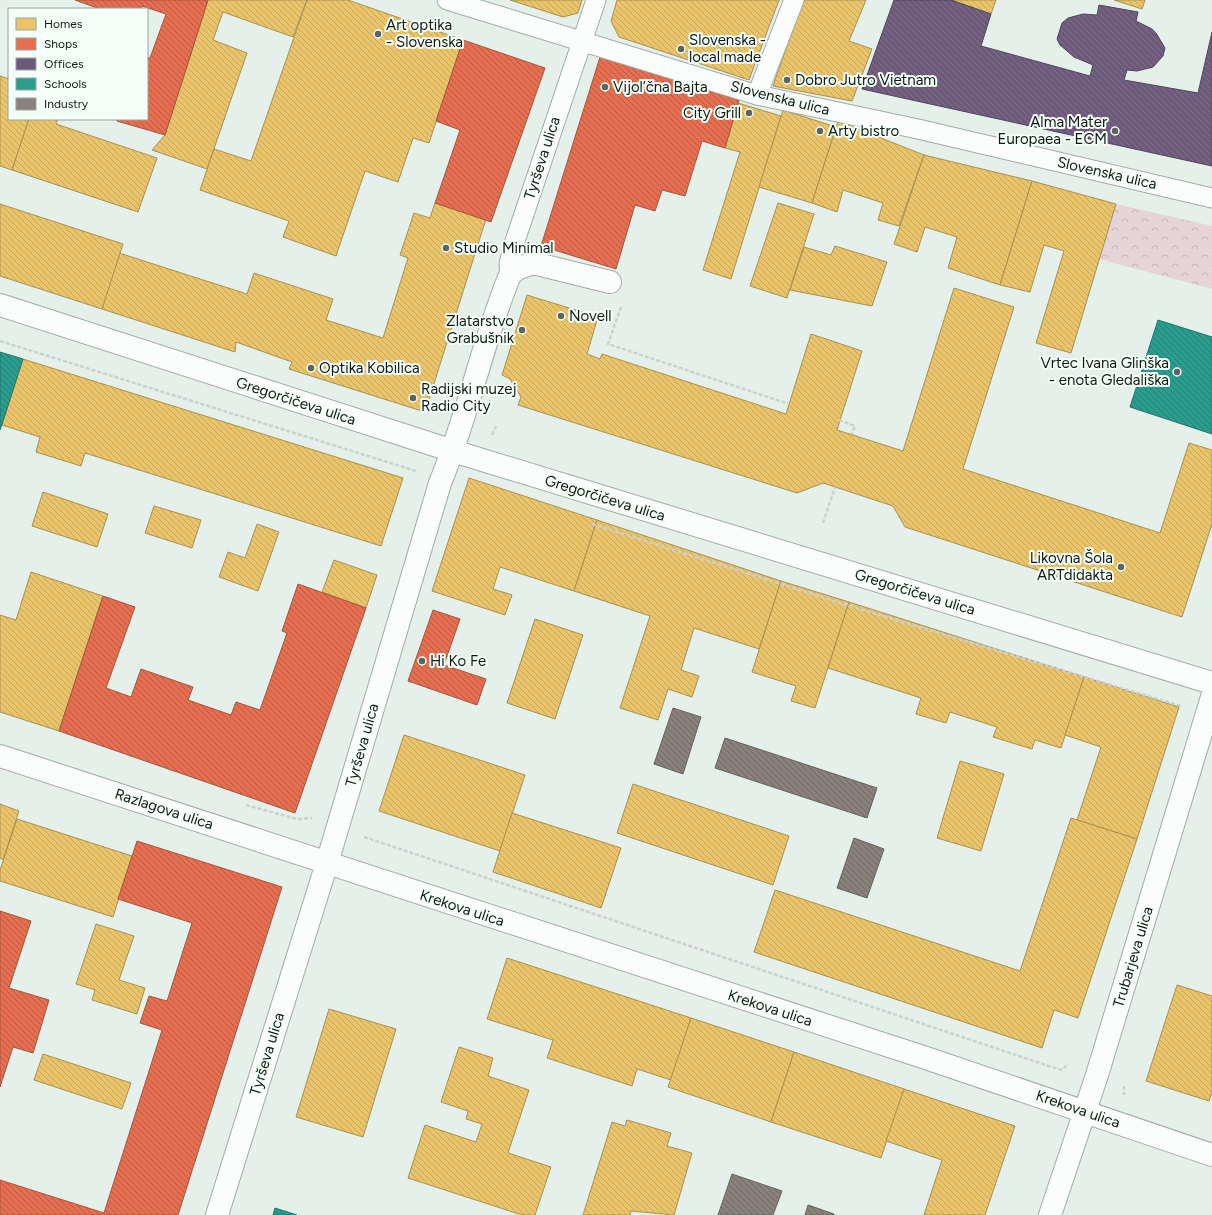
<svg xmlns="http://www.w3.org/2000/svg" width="1212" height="1215" font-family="Figtree,sans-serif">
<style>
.park{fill:url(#park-crowns)}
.homes{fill:url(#homes-back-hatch);stroke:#a89150}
.shops{fill:url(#shops-back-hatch);stroke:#a7553f}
.offices{fill:url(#offices-back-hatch);stroke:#51465b}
.schools{fill:url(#schools-back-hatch);stroke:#22756a}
.industry{fill:url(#industry-back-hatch);stroke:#66625d}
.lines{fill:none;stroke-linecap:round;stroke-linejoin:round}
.pedestrian-casing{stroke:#a1aba6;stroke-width:21}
.minor-casing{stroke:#a1aba6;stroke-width:24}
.tertiary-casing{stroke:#a1aba6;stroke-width:24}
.path{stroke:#ccd0ce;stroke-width:2.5;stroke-dasharray:4 2;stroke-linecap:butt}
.pedestrian{stroke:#fbfdfc;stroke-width:19}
.minor{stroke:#fbfdfc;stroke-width:22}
.tertiary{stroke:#fbfdfc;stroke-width:22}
.poi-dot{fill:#5b645f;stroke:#f5fff9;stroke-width:1.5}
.labels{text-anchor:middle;stroke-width:4;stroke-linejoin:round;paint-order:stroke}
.poi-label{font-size:15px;fill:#111914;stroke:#f5fff9;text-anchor:start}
.street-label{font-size:15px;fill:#111914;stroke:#f5fff9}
</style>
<defs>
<pattern id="park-crowns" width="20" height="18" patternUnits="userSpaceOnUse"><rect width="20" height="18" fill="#e5d4d8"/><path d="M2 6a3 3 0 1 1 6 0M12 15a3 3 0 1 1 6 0" fill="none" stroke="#c3b5b8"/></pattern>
<pattern id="homes-back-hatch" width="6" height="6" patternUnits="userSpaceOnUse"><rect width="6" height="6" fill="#e9c46a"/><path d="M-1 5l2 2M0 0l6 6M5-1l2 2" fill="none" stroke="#c7a85b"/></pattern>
<pattern id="shops-back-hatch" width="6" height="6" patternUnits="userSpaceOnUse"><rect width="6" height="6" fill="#e76f51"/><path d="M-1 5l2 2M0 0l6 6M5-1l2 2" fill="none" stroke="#ba5a42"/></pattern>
<pattern id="offices-back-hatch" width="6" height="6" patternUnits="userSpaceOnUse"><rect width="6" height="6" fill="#6d597a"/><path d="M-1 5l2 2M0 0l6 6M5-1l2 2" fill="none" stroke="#80718a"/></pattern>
<pattern id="schools-back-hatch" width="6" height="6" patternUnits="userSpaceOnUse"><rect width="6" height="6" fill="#2a9d8f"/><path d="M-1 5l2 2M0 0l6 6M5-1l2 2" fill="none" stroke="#237f74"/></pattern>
<pattern id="industry-back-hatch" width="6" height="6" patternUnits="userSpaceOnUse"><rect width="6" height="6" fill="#8a817c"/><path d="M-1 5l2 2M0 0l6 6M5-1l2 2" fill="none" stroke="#6f6964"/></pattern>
</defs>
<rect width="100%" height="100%" fill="#e4f0e9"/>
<path class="park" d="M 1116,204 L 1212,226 L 1212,289 L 1099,259 Z"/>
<g class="homes">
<path d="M 208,0 L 307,0 L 293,37 L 223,12 L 213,40 L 247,53 L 207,169 L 152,150 L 165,135 Z"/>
<path d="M 307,0 L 348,0 L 463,40 L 429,143 L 413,138 L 398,182 L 365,171 L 336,256 L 283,237 L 289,221 L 200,190 L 214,149 L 251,161 Z"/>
<path d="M 510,0 L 582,0 L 578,13 L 563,17 Z"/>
<path d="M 617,0 L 779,0 L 749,80 L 619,37 L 611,21 Z"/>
<path d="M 803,0 L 866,0 L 849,41 L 872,49 L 852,101 L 773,86 Z"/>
<path d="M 951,0 L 996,0 L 991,14 Z"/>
<path d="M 1114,0 L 1145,0 L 1142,9 Z"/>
<path d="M 0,76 L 9,79 L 9,119 L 29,119 L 12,170 L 0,166 Z"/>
<path d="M 738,103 L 781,116 L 731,279 L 703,270 L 740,152 L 725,148 Z"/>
<path d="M 783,110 L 836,127 L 812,203 L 759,187 Z"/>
<path d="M 29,119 L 58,119 L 56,124 L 157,158 L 138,212 L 12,170 Z"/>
<path d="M 838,121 L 924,155 L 899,226 L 878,220 L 883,203 L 843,190 L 837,212 L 812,203 Z"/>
<path d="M 924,155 L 1032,181 L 1000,285 L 948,268 L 957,237 L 925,227 L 917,252 L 894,244 Z"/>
<path d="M 1032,181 L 1116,204 L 1071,353 L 1036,343 L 1064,251 L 1044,245 L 1030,292 L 1000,285 Z"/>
<path d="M 435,203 L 486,219 L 425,412 L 289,369 L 292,362 L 236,342 L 235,352 L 102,309 L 119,253 L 247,294 L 254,273 L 333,299 L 326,320 L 383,338 L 408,258 L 400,255 L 414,213 L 430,218 Z"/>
<path d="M 778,203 L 814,214 L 787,298 L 750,286 Z"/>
<path d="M 0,204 L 123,244 L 102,309 L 0,276 Z"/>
<path d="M 835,246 L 887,262 L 872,306 L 790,290 L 804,247 L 831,255 Z"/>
<path d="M 954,288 L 1014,307 L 963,469 L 1160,533 L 1189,443 L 1212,450 L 1212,524 L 1182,617 L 905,527 L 893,506 L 823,483 L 797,493 L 518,405 L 521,397 L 510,379 L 502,375 L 527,295 L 598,317 L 587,354 L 600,359 L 602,354 L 786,414 L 811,334 L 862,351 L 837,430 L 903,451 Z"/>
<path d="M 23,359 L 403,478 L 381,546 L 85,453 L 81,466 L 36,452 L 40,437 L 2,425 Z"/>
<path d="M 469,478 L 597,520 L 574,591 L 500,567 L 493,589 L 512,595 L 505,615 L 432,591 Z"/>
<path d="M 43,492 L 108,514 L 97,547 L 32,526 Z"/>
<path d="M 154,506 L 201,520 L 192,548 L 145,533 Z"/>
<path d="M 597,520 L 781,581 L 759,649 L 694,628 L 681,670 L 699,676 L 692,697 L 668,689 L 658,720 L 620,708 L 650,616 L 574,591 Z"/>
<path d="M 257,524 L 279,532 L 258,591 L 219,577 L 228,552 L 245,558 Z"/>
<path d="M 334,560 L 377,575 L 366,608 L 322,592 Z"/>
<path d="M 31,572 L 103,596 L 59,731 L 0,712 L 0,615 L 16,620 Z"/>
<path d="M 781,581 L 849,602 L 815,708 L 791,701 L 796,686 L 752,672 Z"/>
<path d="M 849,602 L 1084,677 L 1061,748 L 1035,740 L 1032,749 L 993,737 L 997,727 L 950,712 L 946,723 L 916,714 L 921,698 L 828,668 Z"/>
<path d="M 535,619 L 583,635 L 555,719 L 507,703 Z"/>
<path d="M 1084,677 L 1179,707 L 1137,839 L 1077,820 L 1101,747 L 1065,735 Z"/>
<path d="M 404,735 L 525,775 L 500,851 L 379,811 Z"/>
<path d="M 960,761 L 1004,774 L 981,851 L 937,838 Z"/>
<path d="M 633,784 L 789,836 L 773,885 L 617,833 Z"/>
<path d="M 0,804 L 19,811 L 3,860 L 0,858 Z"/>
<path d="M 512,813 L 621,848 L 601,908 L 493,872 Z"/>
<path d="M 1071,818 L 1137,839 L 1078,1018 L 1054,1010 L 1042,1048 L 754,952 L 775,890 L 1020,971 Z"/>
<path d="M 17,819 L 132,856 L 113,917 L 0,881 L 0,870 Z"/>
<path d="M 96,924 L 134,936 L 119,980 L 145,988 L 137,1014 L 92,1000 L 95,990 L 76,984 Z"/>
<path d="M 507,958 L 691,1018 L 671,1080 L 637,1069 L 632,1086 L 547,1058 L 553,1040 L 487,1019 Z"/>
<path d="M 1177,985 L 1212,996 L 1212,1092 L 1209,1101 L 1146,1081 Z"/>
<path d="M 329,1009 L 396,1029 L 363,1137 L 296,1117 Z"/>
<path d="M 691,1018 L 794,1052 L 771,1122 L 668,1087 Z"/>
<path d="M 459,1047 L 493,1058 L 488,1076 L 529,1090 L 508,1153 L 551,1167 L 535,1215 L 522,1215 L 408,1178 L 425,1125 L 476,1142 L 482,1124 L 466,1119 L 468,1111 L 441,1102 Z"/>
<path d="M 794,1052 L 904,1089 L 881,1158 L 771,1122 Z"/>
<path d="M 43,1054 L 131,1083 L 122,1109 L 34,1080 Z"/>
<path d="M 904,1089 L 1015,1126 L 985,1215 L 924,1215 L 942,1160 L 886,1141 Z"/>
<path d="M 627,1120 L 671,1133 L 667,1146 L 692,1153 L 674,1215 L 631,1211 L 630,1215 L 583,1215 L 612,1122 L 625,1126 Z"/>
</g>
<g class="shops">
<path d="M 75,0 L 208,0 L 165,135 L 117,121 L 117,119 L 147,119 L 147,57 L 150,58 L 166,14 L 142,6 L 141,9 L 100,9 Z"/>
<path d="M 463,40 L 545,68 L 491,222 L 435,203 L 460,130 L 436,121 Z"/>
<path d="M 600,57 L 739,100 L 725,148 L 702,141 L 685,196 L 662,190 L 655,211 L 635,205 L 616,269 L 541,246 Z"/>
<path d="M 298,584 L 366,608 L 295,813 L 59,731 L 103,596 L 135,607 L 106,688 L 131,697 L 141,669 L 193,687 L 188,700 L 231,715 L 236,702 L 260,710 L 287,633 L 282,631 Z"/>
<path d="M 433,610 L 460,619 L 444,665 L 486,679 L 477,705 L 408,681 Z"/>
<path d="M 137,841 L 282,887 L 178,1215 L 0,1215 L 0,1180 L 104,1213 L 162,1030 L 140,1023 L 149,996 L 167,1001 L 192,923 L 118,899 Z"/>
<path d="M 0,911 L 31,921 L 9,988 L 49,1000 L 33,1053 L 13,1047 L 0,1087 Z"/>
</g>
<path class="offices" d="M 894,0 L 951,0 L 991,14 L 981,46 L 1090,76 L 1093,65 L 1074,57 L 1060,45 L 1057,39 L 1062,23 L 1068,18 L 1083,14 L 1097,15 L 1099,5 L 1138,12 L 1136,21 L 1152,29 L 1156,33 L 1165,48 L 1163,56 L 1153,67 L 1137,71 L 1127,70 L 1124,80 L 1198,93 L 1212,32 L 1212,166 L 862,89 Z"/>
<g class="schools">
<path d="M 1158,320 L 1212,337 L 1212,434 L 1130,407 Z"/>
<path d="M 0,352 L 23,359 L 0,430 Z"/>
<path d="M 275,1208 L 297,1215 L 273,1215 Z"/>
</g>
<g class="industry">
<path d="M 673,708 L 701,717 L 683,774 L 654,764 Z"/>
<path d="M 725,738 L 877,788 L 867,818 L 715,768 Z"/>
<path d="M 854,838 L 884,849 L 867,898 L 837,888 Z"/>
<path d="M 732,1174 L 782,1191 L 773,1215 L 718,1215 Z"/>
<path d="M 808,1205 L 834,1214 L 834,1215 L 805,1215 Z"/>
</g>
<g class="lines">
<defs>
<g id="pedestrian">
<path d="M 447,0 L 757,95 L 918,129 L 1212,198"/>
<path d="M 757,95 L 794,0"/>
<path d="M 510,275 L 509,264 L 515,241 L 596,0"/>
</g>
<g id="minor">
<path d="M 0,305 L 453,451 L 1212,683"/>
<path d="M 217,1215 L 327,863 L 440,483 C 468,416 482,343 510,275 L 517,269 L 533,263 L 610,282"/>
<path d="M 1050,1215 L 1097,1075 L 1212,697"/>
</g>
<path id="tertiary" d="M 0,756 L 923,1057 L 1212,1155"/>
</defs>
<use href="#pedestrian" class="pedestrian-casing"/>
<use href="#minor" class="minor-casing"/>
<use href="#tertiary" class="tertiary-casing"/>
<g class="path">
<path d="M 621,307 L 608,344 L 789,404"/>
<path d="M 0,341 L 416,471"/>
<path d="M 839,420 L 855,426 L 852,434"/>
<path d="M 492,435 L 497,424"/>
<path d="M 823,523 L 835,487"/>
<path d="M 592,524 L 853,607 L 1181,706"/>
<path d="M 246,805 L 297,819 L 312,818"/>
<path d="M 364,837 L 1049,1066 L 1062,1070 L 1068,1064"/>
<path d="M 1124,1086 L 1124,1095"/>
</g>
<use href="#pedestrian" class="pedestrian"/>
<use href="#minor" class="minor"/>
<use href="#tertiary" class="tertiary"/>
</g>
<g class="poi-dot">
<circle cx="378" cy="34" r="4"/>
<circle cx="681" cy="49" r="4"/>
<circle cx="787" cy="80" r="4"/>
<circle cx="605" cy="87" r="4"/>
<circle cx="749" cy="113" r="4"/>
<circle cx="820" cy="131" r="4"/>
<circle cx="1115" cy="131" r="4"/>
<circle cx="446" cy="248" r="4"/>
<circle cx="561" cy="316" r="4"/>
<circle cx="522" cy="330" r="4"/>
<circle cx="311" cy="368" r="4"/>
<circle cx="1177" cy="372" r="4"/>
<circle cx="413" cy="398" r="4"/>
<circle cx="1121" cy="567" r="4"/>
<circle cx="422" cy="661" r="4"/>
</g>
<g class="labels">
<g class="poi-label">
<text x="386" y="30">Art optika<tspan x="386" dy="17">- Slovenska</tspan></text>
<text x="689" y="45">Slovenska -<tspan x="689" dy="17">local made</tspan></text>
<text x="795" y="85">Dobro Jutro Vietnam</text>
<text x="613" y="92">Vijol’čna Bajta</text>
<text x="741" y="118" text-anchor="end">City Grill</text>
<text x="1107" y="127" text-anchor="end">Alma Mater<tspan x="1107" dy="17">Europaea - ECM</tspan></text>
<text x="828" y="136">Arty bistro</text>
<text x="454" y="253">Studio Minimal</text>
<text x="569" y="321">Novell</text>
<text x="514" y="326" text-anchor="end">Zlatarstvo<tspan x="514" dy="17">Grabušnik</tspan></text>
<text x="1169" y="368" text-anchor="end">Vrtec Ivana Glinška<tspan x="1169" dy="17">- enota Gledališka</tspan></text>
<text x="319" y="373">Optika Kobilica</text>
<text x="421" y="394">Radijski muzej<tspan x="421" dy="17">Radio City</tspan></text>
<text x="1113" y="563" text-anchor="end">Likovna Šola<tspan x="1113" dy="17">ARTdidakta</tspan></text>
<text x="430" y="666">Hi Ko Fe</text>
</g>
<g class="street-label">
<text transform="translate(780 98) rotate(14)" y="5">Slovenska ulica</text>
<text transform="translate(542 158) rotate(-72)" y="5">Tyrševa ulica</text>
<text transform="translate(1107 173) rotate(13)" y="5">Slovenska ulica</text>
<text transform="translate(296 401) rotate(18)" y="5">Gregorčičeva ulica</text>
<text transform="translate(605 498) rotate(17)" y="5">Gregorčičeva ulica</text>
<text transform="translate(915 592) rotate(17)" y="5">Gregorčičeva ulica</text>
<text transform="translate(362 745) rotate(-74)" y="5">Tyrševa ulica</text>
<text transform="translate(164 809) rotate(18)" y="5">Razlagova ulica</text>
<text transform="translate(462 908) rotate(18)" y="5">Krekova ulica</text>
<text transform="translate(1133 957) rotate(-73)" y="5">Trubarjeva ulica</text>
<text transform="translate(770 1008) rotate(18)" y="5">Krekova ulica</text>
<text transform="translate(267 1054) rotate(-73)" y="5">Tyrševa ulica</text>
<text transform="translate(1078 1109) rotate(19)" y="5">Krekova ulica</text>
</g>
</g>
<rect x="8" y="8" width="140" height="112" fill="#f5fff9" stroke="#9aa39d"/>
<rect x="16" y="18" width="20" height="12" fill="#e9c46a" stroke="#9aa39d"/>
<text x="44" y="28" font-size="12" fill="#111914">Homes</text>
<rect x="16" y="38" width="20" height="12" fill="#e76f51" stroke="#9aa39d"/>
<text x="44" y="48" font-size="12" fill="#111914">Shops</text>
<rect x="16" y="58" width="20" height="12" fill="#6d597a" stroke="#9aa39d"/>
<text x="44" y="68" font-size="12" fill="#111914">Offices</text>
<rect x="16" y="78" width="20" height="12" fill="#2a9d8f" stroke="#9aa39d"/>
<text x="44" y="88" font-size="12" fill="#111914">Schools</text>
<rect x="16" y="98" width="20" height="12" fill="#8a817c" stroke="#9aa39d"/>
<text x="44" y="108" font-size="12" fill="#111914">Industry</text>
</svg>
